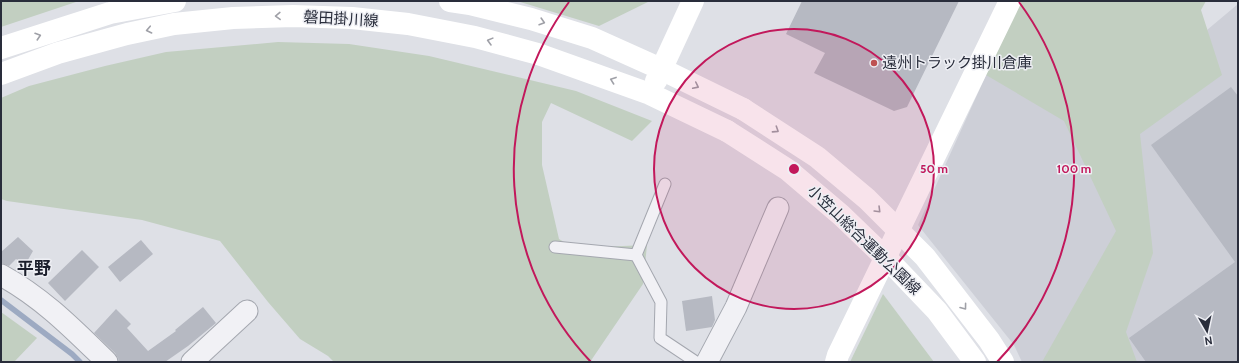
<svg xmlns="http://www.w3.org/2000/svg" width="1239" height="363" font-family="Cabin,'Noto Sans JP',sans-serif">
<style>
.built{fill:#cdcfd7}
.green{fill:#c2cfc1}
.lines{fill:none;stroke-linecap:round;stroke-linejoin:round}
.stream{stroke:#9daac2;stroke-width:5.5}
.building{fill:#b6b9c2}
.lane-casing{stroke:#a4a7af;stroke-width:13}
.street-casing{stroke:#a4a7af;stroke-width:23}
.lane{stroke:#f1f1f5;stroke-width:11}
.street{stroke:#f1f1f5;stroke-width:21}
.secondary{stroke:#fff;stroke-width:22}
.secondary-bridge{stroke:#fff;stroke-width:22}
.oneway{stroke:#9fa0a7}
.ring{fill:none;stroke:#c2185b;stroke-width:2}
.poi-dot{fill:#be5152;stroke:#eeeff4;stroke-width:1.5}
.labels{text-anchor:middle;stroke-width:3;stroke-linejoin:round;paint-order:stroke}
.street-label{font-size:15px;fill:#292d3b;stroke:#eeeff4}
.poi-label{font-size:15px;fill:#292d3b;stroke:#eeeff4;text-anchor:start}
.quarter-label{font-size:17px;font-weight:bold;fill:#1c1f2c;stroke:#eeeff4}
.centre{fill:#c2185b;stroke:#eeeff4;stroke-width:2}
.ring-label{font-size:12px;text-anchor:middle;font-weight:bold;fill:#c2185b;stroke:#eeeff4;stroke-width:3;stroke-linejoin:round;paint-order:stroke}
</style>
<rect width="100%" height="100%" fill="#dee0e6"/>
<path class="built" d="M 1238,4 L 1238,362 L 1022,362 L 1014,345 L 918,225 L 1002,40 L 1220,73 L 1207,30 Z"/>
<g class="green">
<path d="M 1,1 L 79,1 L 1,27 Z"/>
<path d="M 517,1 L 650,1 L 599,26 Z"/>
<path d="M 1021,1 L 1206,1 L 1201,10 L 1222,75 L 1140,134 L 1153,253 L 1126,332 L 1137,362 L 1042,362 L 1116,231 L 1064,121 L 986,75 Z"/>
<path d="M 278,42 L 349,44 L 429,56 L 576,91 L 652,121 L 632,141 L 551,103 L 542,122 L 542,165 L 559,239 L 574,248 L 647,245 L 643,284 L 590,362 L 334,362 L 328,356 L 300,339 L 268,302 L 220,241 L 142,220 L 7,201 L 1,199 L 1,98 L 29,86 L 105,66 L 166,52 Z"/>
<path d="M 883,294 L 934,362 L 850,362 Z"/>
<path d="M 1,312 L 37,338 L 14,362 L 1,362 Z"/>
</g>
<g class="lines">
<path class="stream" d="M 1,300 L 72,354 L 80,362"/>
</g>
<g class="building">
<path d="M 802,1 L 959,1 L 907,107 L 894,111 L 814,73 L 825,53 L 786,34 Z"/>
<path d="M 1231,87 L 1238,96 L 1238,362 L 1146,362 L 1129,338 L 1235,262 L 1151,145 Z"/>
<path d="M 18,237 L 33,251 L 25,265 L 16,259 L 9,266 L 1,263 L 1,252 Z"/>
<path d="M 141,240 L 153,254 L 120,282 L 108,267 Z"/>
<path d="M 82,250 L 99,267 L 65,301 L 48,283 Z"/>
<path d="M 712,296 L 715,320 L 712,327 L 686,331 L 682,301 Z"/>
<path d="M 203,307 L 216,323 L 188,346 L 165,362 L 119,362 L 118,358 L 115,353 L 94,333 L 116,309 L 131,324 L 127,328 L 148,351 L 176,331 L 175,330 Z"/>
</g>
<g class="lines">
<defs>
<g id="lane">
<path d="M 665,184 L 636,255 L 661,302 L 660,338 L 696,362"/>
<path d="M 555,247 L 636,255"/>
</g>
<g id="street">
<path d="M 1,275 C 43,298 73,329 107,362"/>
<path d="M 192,362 L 247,311"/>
<path d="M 707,362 L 736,307 L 778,208"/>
</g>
</defs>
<use href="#lane" class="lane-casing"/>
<use href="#street" class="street-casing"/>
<use href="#lane" class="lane"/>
<use href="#street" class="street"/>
<g class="secondary">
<path d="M 450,1 L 470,4 L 531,19 L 592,38 L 661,69 L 743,109"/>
<path d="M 1,48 L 110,13 L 175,1"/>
<path d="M 1,74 L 58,53 L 127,34 L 174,24 L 233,18 L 293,16 L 352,18 L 408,24 L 475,37 L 538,54 L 650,94 L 727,131"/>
<path d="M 656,81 L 693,1"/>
<path d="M 836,362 L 838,355 L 1010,1"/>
</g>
<g class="secondary-bridge">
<path d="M 743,109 L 817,157 L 867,199 L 925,257 L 989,340 L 1003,362"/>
<path d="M 727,131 L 788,170 L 841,215 L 893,265 L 937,311 L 975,362"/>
</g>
</g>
<defs><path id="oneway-chevron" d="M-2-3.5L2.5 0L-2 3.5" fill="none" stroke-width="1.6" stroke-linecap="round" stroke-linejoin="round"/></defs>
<g class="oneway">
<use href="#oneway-chevron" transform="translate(278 16) rotate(178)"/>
<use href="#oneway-chevron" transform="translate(542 22) rotate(17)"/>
<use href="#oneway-chevron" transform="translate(149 30) rotate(168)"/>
<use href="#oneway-chevron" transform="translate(38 36) rotate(-18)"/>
<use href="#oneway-chevron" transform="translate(490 41) rotate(-165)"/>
<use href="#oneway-chevron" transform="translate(613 80) rotate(-160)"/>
<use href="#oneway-chevron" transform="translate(696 86) rotate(26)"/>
<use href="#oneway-chevron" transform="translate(776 130) rotate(33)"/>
<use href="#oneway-chevron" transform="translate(878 210) rotate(45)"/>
<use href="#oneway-chevron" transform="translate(964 307) rotate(53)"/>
</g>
<circle cx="794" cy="169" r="140" fill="#c2185b" fill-opacity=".12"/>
<g class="ring">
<circle cx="794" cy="169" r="140"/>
<path d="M591 362A280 280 0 0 1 569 2M1019 2A280 280 0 0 1 997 362"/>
</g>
<circle class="poi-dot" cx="874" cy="63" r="4"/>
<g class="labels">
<g class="street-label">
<text transform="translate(341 19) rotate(3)" y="5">磐田掛川線</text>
<text transform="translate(864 240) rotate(44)" y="5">小笠山総合運動公園線</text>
</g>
<g class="poi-label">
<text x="882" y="68">遠州トラック掛川倉庫</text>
</g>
<g class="quarter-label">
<text x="34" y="274">平野</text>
</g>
</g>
<circle cx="794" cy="169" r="6" class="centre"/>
<g class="ring-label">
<text x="934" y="173">50 m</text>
<text x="1074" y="173">100 m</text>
</g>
<rect width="1239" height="363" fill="none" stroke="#292d3b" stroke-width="4"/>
<g transform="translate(1207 331) rotate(171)" stroke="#eeeff4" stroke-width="3" paint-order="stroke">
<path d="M0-3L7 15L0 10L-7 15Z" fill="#292d3b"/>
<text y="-6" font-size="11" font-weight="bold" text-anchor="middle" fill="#292d3b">N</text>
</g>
</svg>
